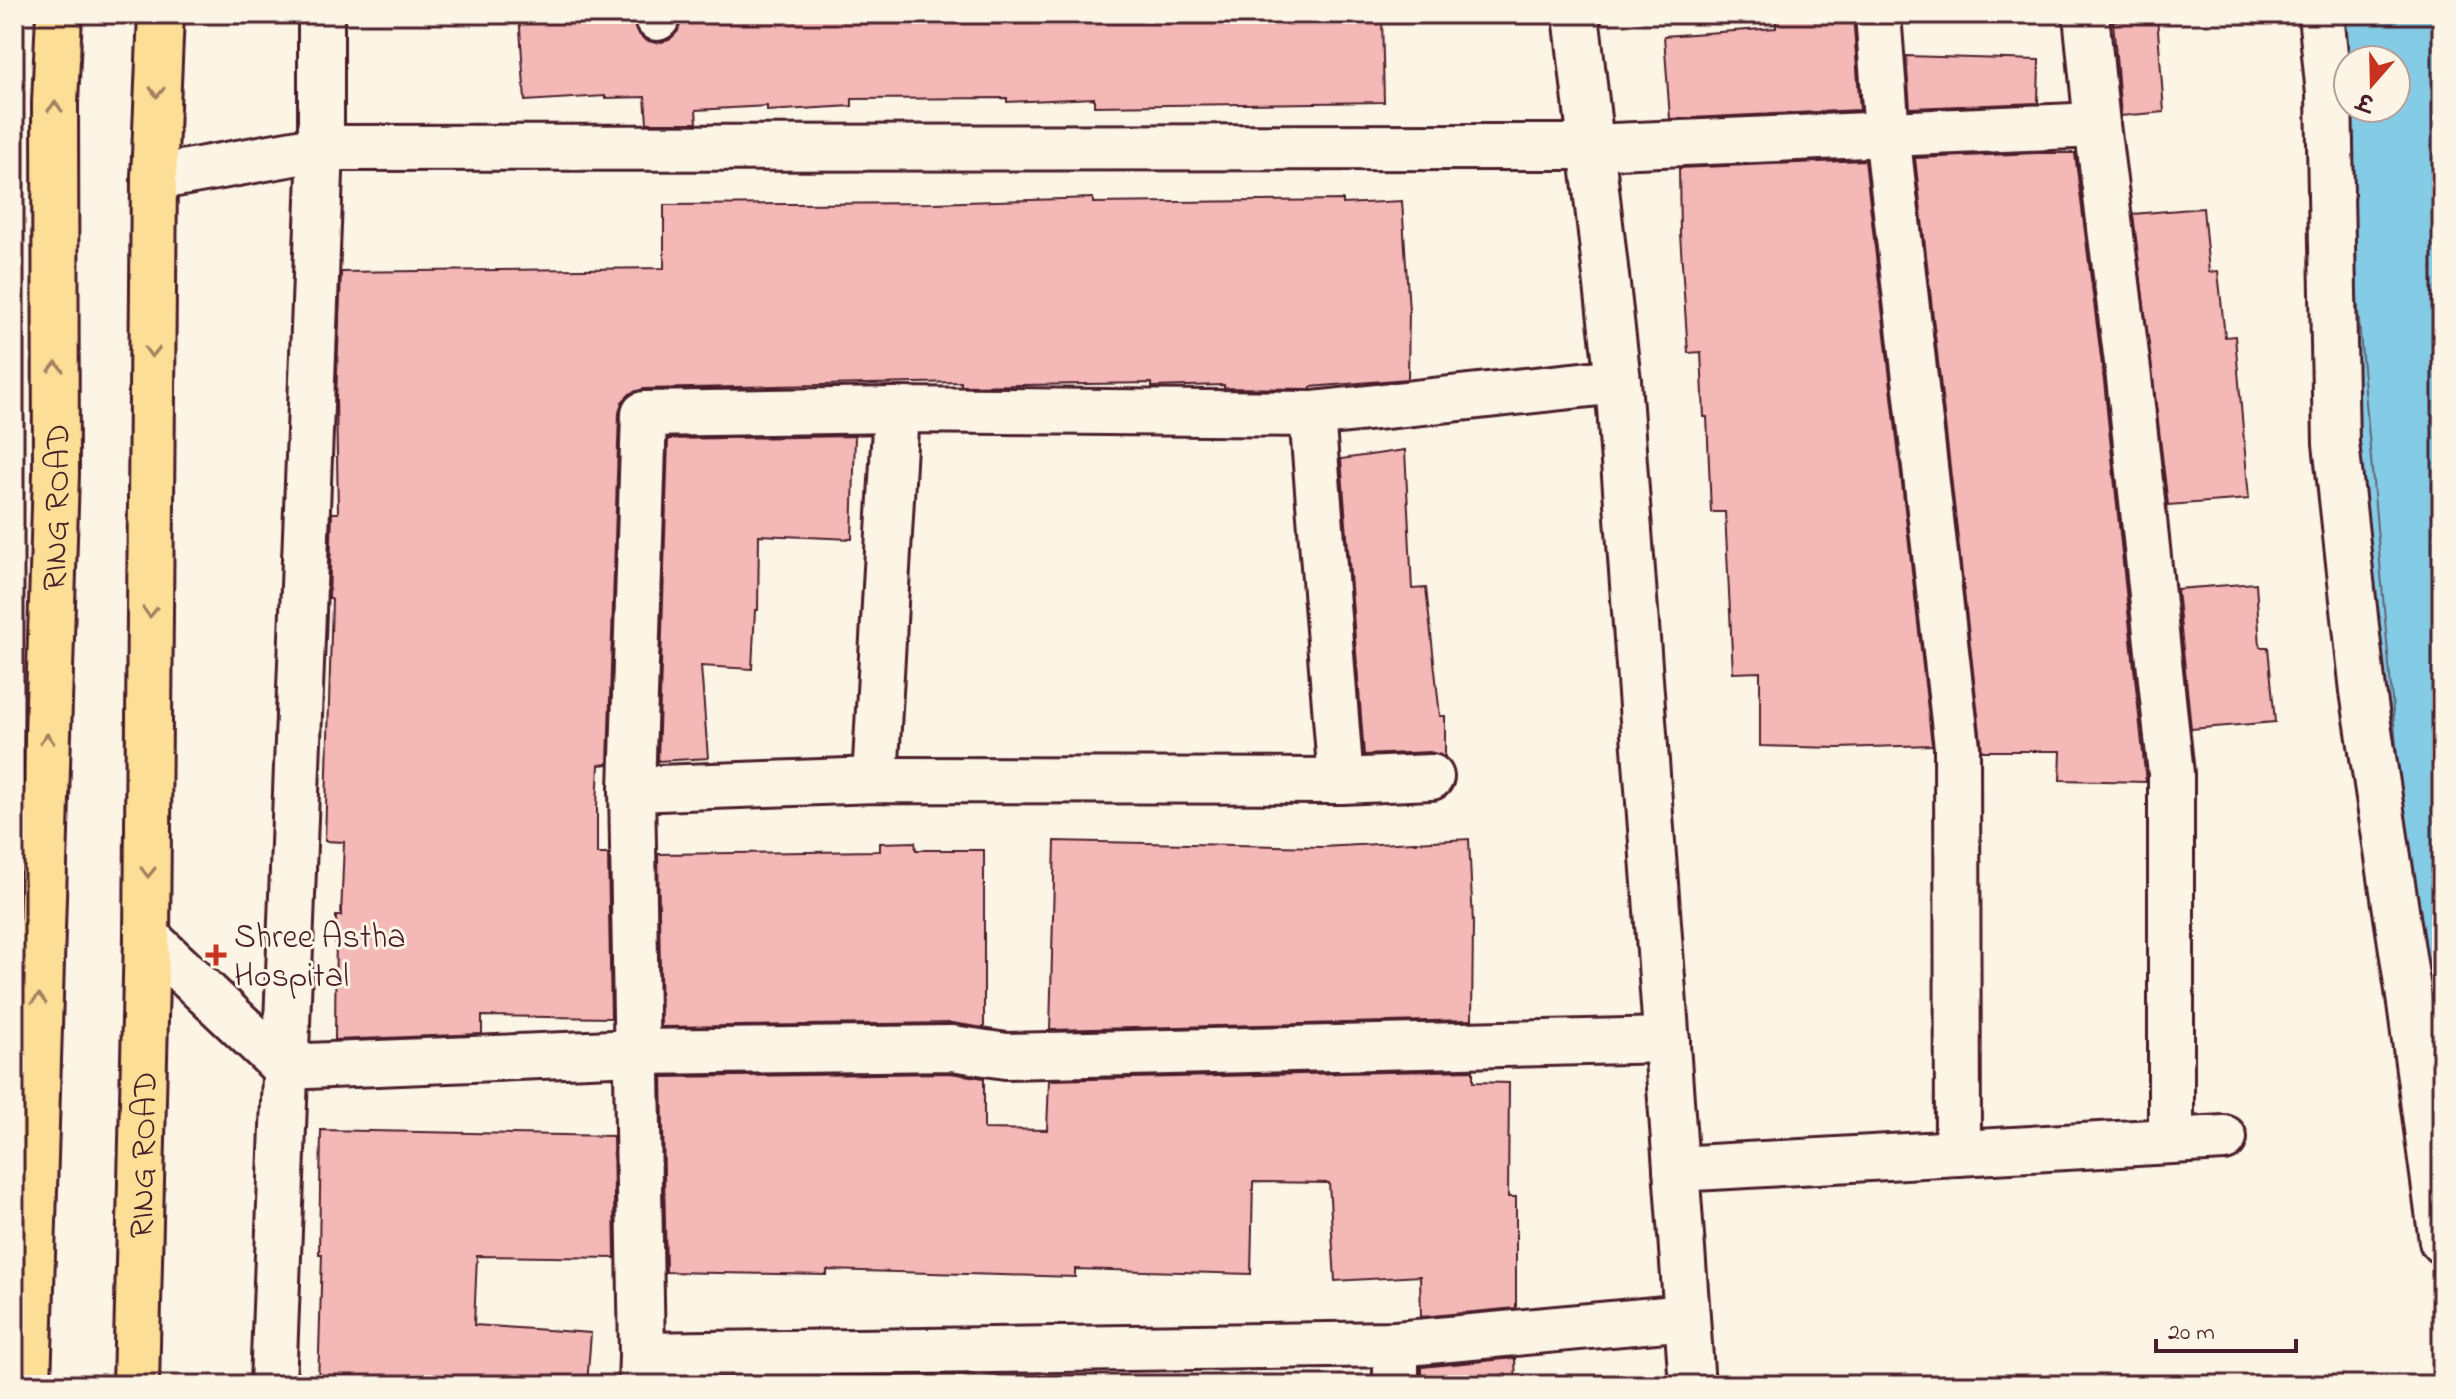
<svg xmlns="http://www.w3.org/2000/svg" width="2456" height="1399" font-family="'Indie Flower','Playpen Sans Deva',sans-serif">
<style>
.water{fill:#84cce5;stroke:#6d879b;stroke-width:2;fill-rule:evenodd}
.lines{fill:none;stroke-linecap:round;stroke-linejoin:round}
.shore{stroke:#616475;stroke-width:2}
.building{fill:#f4b8b6;stroke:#4a1f2b;stroke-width:2}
.minor-casing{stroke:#4a1f2b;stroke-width:50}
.highway-casing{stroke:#4a1f2b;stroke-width:50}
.minor{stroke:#fcf5e5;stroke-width:44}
.highway{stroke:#fdde96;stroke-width:44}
.oneway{stroke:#a47e60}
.poi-dot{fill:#c8321e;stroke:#fcf5e5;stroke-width:3}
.labels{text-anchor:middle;stroke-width:6;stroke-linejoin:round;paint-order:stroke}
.street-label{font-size:34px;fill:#4a1f2b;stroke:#fcf5e5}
.poi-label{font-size:34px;fill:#4a1f2b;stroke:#fcf5e5;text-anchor:start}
</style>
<rect width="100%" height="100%" fill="#fcf5e5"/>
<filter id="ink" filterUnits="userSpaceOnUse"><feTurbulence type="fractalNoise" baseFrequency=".0125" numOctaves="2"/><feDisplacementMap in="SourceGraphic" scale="16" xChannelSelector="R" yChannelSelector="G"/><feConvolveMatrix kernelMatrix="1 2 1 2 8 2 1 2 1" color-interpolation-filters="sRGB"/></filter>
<g filter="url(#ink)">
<path class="water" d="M 2302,14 L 2442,14 L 2442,1207 ZM 2348,60 L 2396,60 L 2396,108 L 2348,108 Z"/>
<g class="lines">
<path class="shore" d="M 2357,299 L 2397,757"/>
</g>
<g class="building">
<path d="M 519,14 L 632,14 L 636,31 L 645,40 L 656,43 L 669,40 L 678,31 L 682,14 L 1382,14 L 1384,102 L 1094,106 L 1094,98 L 1007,102 L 1007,98 L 852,99 L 852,106 L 767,111 L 767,106 L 696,110 L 697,123 L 647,123 L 645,97 L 605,98 L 605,96 L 525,101 Z"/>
<path d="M 1776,14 L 1853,14 L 1860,110 L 1670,119 L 1664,36 L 1776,28 Z"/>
<path d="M 2157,16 L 2164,112 L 2121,116 L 2113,21 Z"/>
<path d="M 1906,56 L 2039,60 L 2038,103 L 1910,108 Z"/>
<path d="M 2037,153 L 2075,153 L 2104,381 L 2146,782 L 2060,780 L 2061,751 L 1982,751 L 1915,158 Z"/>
<path d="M 1865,160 L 1932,745 L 1838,748 L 1760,746 L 1760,672 L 1733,673 L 1725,512 L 1711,512 L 1707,417 L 1704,417 L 1701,352 L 1688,353 L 1680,234 L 1679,168 Z"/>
<path d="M 1093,198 L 1093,203 L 1343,200 L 1343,204 L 1402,201 L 1409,311 L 1408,379 L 1311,387 L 1311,389 L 1224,388 L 1224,385 L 1152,387 L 1152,383 L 961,386 L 961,382 L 644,389 L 631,393 L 622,402 L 619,413 L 608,764 L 599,765 L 597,806 L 597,854 L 608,854 L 611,1018 L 482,1016 L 482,1034 L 335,1040 L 336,916 L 341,916 L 344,842 L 325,841 L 332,599 L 329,598 L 332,513 L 338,513 L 336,398 L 341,272 L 664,268 L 664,205 L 934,203 Z"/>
<path d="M 2203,208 L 2209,272 L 2218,271 L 2225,337 L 2235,336 L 2249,499 L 2168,505 L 2133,214 Z"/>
<path d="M 855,436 L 852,539 L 759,535 L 758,610 L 755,610 L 752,669 L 701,666 L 708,758 L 658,761 L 668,439 Z"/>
<path d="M 1405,450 L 1412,589 L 1426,588 L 1440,716 L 1445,716 L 1445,757 L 1430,752 L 1364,755 L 1341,459 Z"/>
<path d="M 2256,583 L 2260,647 L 2268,647 L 2275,722 L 2191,729 L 2177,589 Z"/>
<path d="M 1469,839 L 1473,924 L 1472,1020 L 1050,1030 L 1055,841 L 1322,847 Z"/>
<path d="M 915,842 L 916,850 L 984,850 L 984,1028 L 952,1023 L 661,1027 L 658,854 L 880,851 L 880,843 Z"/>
<path d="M 1473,1070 L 1473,1082 L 1509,1083 L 1508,1197 L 1516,1197 L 1516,1308 L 1421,1317 L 1420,1276 L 1335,1281 L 1329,1183 L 1253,1182 L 1251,1274 L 1075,1269 L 1075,1277 L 827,1270 L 827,1275 L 666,1272 L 662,1077 L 950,1073 L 984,1078 L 984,1129 L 1047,1130 L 1049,1080 Z"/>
<path d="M 321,1130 L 613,1136 L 615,1258 L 477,1256 L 474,1325 L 591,1333 L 587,1385 L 318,1385 L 322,1254 L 319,1254 Z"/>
<path d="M 1515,1358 L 1516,1385 L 1422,1385 L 1422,1367 Z"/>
</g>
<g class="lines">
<defs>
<g id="minor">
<path d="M 1576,14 L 1618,381 L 1692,1385"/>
<path d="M 1878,14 L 1887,133 L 1957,747 L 1958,1153"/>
<path d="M 2086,14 L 2097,125 L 2129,378 L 2171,774 L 2171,1141"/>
<path d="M 2321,14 L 2329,94 L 2336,443 L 2363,691 L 2410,1003 L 2442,1241"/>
<path d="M 657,18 L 657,14"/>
<path d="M 154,178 L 321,148 L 1591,147 L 2097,125"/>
<path d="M 1312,414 L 1341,781"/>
<path d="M 875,780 L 896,410"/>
<path d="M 632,789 L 875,780 L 1341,781 L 1431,777"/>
<path d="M 147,937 L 284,1067 L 636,1052 L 952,1048 L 1006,1056 L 1667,1040"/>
<path d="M 1676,1169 L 2224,1138"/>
<path d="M 642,1355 L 1396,1344 L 1687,1317"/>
<path d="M 273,1385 L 321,148 L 321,14"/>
<path d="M 641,1385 L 642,1355 L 632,789 L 644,414 L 896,410 L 1312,414 L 1618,381"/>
<path d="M 1396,1385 L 1396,1344"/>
</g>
<g id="highway">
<path id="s1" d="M 28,1385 L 56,474 L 55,103 L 59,14"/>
<path id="s2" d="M 136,1385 L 147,937 L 154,178 L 161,14"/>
</g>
</defs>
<use href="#minor" class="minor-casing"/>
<use href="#highway" class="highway-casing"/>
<use href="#minor" class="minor"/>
<use href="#highway" class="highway"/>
</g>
<defs><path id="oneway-chevron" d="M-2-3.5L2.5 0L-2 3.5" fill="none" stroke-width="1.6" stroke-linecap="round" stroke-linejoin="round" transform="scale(2)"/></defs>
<g class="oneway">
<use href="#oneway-chevron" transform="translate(157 92) rotate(92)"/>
<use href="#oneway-chevron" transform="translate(55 107) rotate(-89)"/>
<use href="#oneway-chevron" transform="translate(152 352) rotate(91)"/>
<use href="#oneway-chevron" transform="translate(56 367) rotate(-90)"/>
<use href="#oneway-chevron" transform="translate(150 612) rotate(91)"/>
<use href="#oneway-chevron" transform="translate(47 739) rotate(-88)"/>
<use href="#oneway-chevron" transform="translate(148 872) rotate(91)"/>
<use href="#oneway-chevron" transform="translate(39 999) rotate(-88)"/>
</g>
</g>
<path class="poi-dot" d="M212 943h8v8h8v8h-8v8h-8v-8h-8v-8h8z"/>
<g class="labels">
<g class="street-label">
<text dy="12" stroke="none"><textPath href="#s1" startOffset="878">RING ROAD</textPath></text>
<text dy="12" stroke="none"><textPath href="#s2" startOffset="230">RING ROAD</textPath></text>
</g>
<g class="poi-label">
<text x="234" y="947">Shree Astha<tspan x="234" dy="39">Hospital</tspan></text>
</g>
</g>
<rect width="2456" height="1399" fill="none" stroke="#fcf5e5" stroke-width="48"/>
<rect x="24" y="24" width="2408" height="1351" fill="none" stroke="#4a1f2b" stroke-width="3" filter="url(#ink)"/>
<g transform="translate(2372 84) rotate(200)"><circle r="38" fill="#fcf5e5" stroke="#b59f9b" stroke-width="2"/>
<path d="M0-6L14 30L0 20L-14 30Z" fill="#c8321e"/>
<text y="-12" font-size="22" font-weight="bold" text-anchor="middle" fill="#4a1f2b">उ</text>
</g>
<path d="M2156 1339v12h140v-12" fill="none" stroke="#4a1f2b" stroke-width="4"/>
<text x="2168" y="1339" font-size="24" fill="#4a1f2b" stroke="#fcf5e5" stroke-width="6" paint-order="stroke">20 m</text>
</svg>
